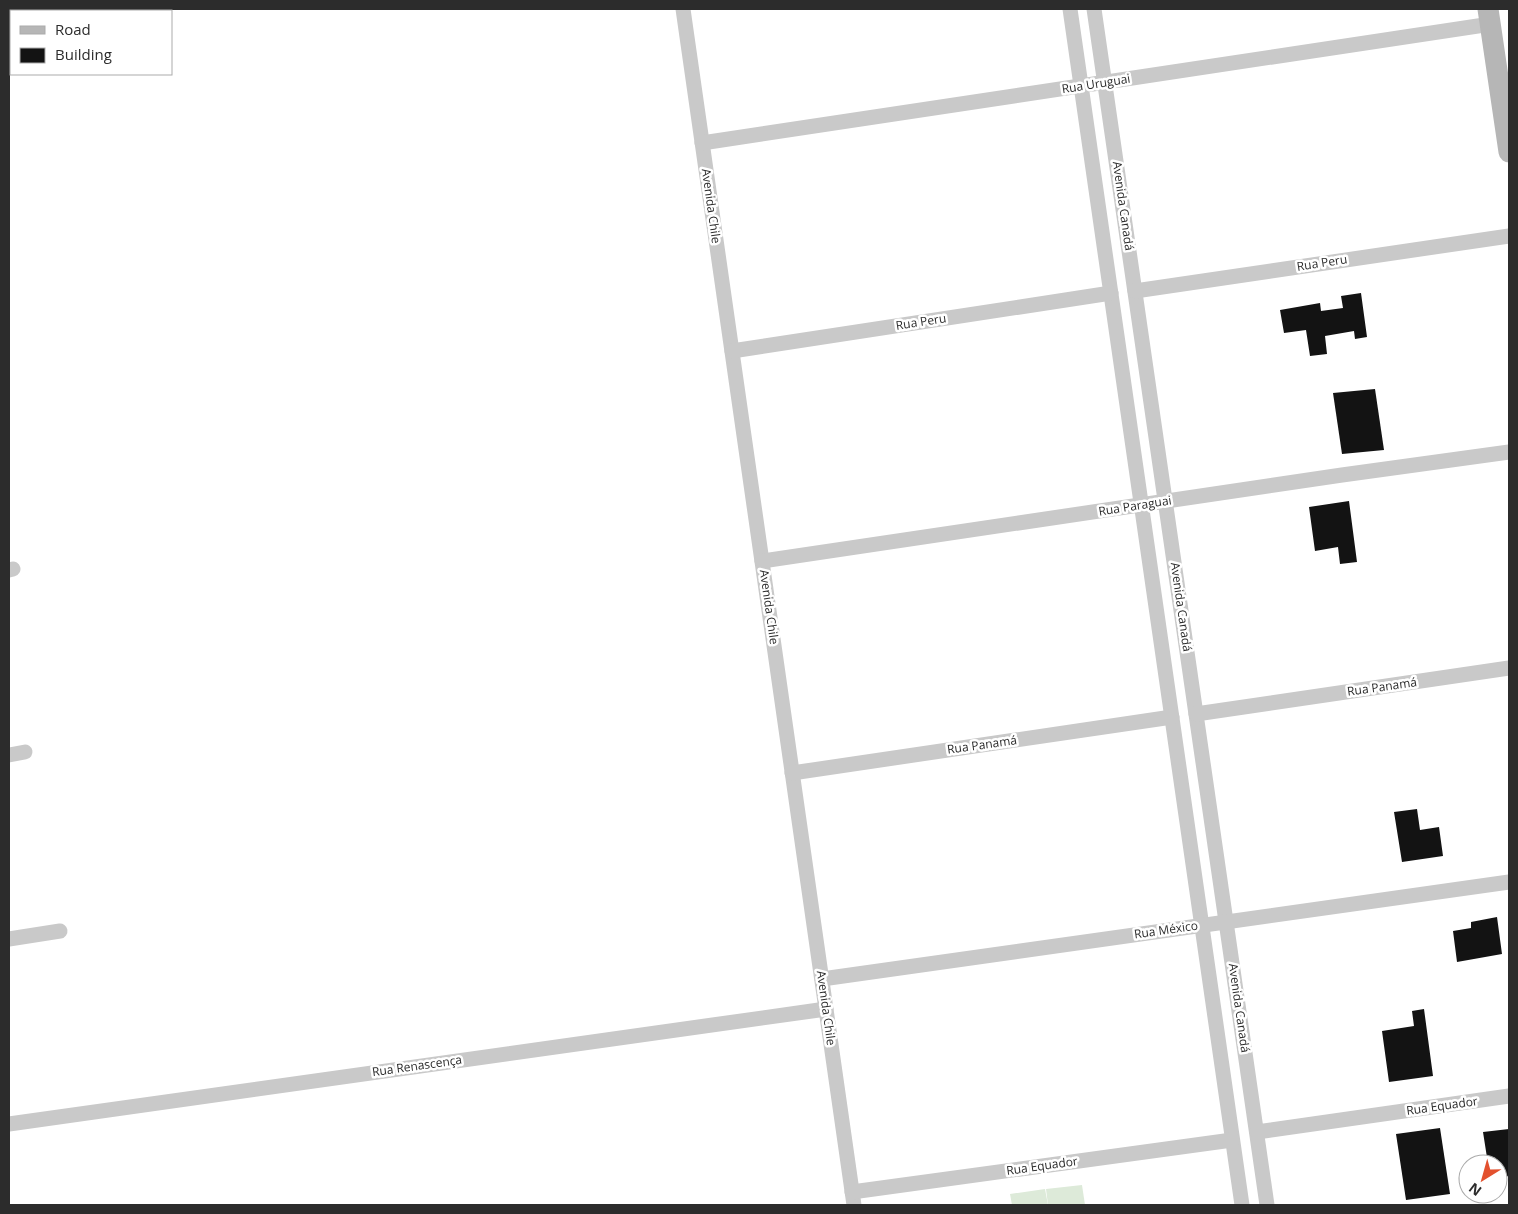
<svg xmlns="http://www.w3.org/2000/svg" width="1518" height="1214" font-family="'Open Sans',sans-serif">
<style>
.green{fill:#ddead9}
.building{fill:#131313}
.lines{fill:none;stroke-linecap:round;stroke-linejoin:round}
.path{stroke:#c9c9c9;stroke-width:2.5;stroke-dasharray:2.5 2.5;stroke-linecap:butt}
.service{stroke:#c9c9c9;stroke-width:8}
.minor{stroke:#c9c9c9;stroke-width:15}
.secondary{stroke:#b6b6b6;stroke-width:21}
.labels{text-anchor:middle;stroke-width:5;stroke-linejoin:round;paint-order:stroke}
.street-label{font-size:12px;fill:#2c2c2c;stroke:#fff}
</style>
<rect width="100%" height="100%" fill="#fff"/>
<g class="green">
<path d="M 1082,1185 L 1085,1205 L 1048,1205 L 1046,1189 Z"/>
<path d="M 1045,1189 L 1048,1205 L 1012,1205 L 1010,1194 Z"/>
</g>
<g class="building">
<path d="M 1361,293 L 1367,337 L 1355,339 L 1354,331 L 1325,336 L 1327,354 L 1310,356 L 1306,330 L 1284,333 L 1280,310 L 1320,303 L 1321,311 L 1343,308 L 1341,296 Z"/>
<path d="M 1375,389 L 1384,450 L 1342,454 L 1333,393 Z"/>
<path d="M 1349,501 L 1357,562 L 1340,564 L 1338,547 L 1315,551 L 1309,507 Z"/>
<path d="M 1417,809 L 1420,830 L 1439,827 L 1443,856 L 1402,862 L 1394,812 Z"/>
<path d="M 1497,917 L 1502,954 L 1457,962 L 1453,931 L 1471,928 L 1471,922 Z"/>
<path d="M 1424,1009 L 1433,1076 L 1389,1082 L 1382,1031 L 1414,1026 L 1412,1011 Z"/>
<path d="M 1440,1128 L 1450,1194 L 1406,1200 L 1396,1134 Z"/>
<path d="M 1509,1129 L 1509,1176 L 1498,1178 L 1498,1164 L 1488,1164 L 1483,1132 Z"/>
</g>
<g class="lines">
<path class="path" d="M 68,11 L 85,9"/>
<path class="service" d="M 97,11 L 98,9"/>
<g class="minor">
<path d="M 683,9 L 854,1205"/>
<path d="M 1070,9 L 1242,1205"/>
<path d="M 1094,9 L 1267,1205"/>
<path d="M 702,143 L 1491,24"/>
<path d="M 1135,291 L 1509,236"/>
<path d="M 732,351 L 1111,293"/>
<path d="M 762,561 L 1342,475 L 1509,452"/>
<path d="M 9,570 L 13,569"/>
<path d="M 1196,714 L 1509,668"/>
<path d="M 9,755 L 25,752"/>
<path d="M 792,773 L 1172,717"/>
<path d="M 9,939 L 60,931"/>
<path d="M 822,979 L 1509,882"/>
<path d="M 9,1124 L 826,1009"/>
<path d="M 1257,1132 L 1509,1096"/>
<path d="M 852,1192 L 1232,1140"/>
</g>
<g class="secondary">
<path d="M 1488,9 L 1509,152"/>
<path d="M 143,11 L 160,9"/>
<path d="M 9,31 L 11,31"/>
</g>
</g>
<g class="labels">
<g class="street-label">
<text transform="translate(1096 84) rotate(-9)" y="4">Rua Uruguai</text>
<text transform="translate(711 206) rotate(82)" y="4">Avenida Chile</text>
<text transform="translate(1123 206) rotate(82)" y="4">Avenida Canadá</text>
<text transform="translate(1322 263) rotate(-9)" y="4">Rua Peru</text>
<text transform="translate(921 322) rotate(-9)" y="4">Rua Peru</text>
<text transform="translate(1135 506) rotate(-9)" y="4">Rua Paraguai</text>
<text transform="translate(769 607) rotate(82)" y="4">Avenida Chile</text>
<text transform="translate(1181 607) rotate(82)" y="4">Avenida Canadá</text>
<text transform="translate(1382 687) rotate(-8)" y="4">Rua Panamá</text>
<text transform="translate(982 745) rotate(-8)" y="4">Rua Panamá</text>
<text transform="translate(1166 930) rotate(-8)" y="4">Rua México</text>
<text transform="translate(826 1008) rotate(82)" y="4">Avenida Chile</text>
<text transform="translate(1239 1008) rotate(82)" y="4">Avenida Canadá</text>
<text transform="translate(417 1066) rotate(-8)" y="4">Rua Renascença</text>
<text transform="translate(1442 1106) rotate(-8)" y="4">Rua Equador</text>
<text transform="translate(1042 1166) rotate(-8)" y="4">Rua Equador</text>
</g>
</g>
<rect width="1518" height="1214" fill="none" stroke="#2c2c2c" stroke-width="20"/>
<rect x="10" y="10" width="162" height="65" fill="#ffffff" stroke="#ababab"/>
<rect x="20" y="26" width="25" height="8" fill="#b6b6b6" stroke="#ababab"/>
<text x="55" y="35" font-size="15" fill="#2c2c2c">Road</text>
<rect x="20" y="48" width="25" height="15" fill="#131313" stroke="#ababab"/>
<text x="55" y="60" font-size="15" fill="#2c2c2c">Building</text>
<g transform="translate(1483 1179) rotate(217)"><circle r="24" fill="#ffffff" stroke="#ababab"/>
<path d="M0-4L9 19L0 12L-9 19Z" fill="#e3512e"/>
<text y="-8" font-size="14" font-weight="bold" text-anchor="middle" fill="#2c2c2c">N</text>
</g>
</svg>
